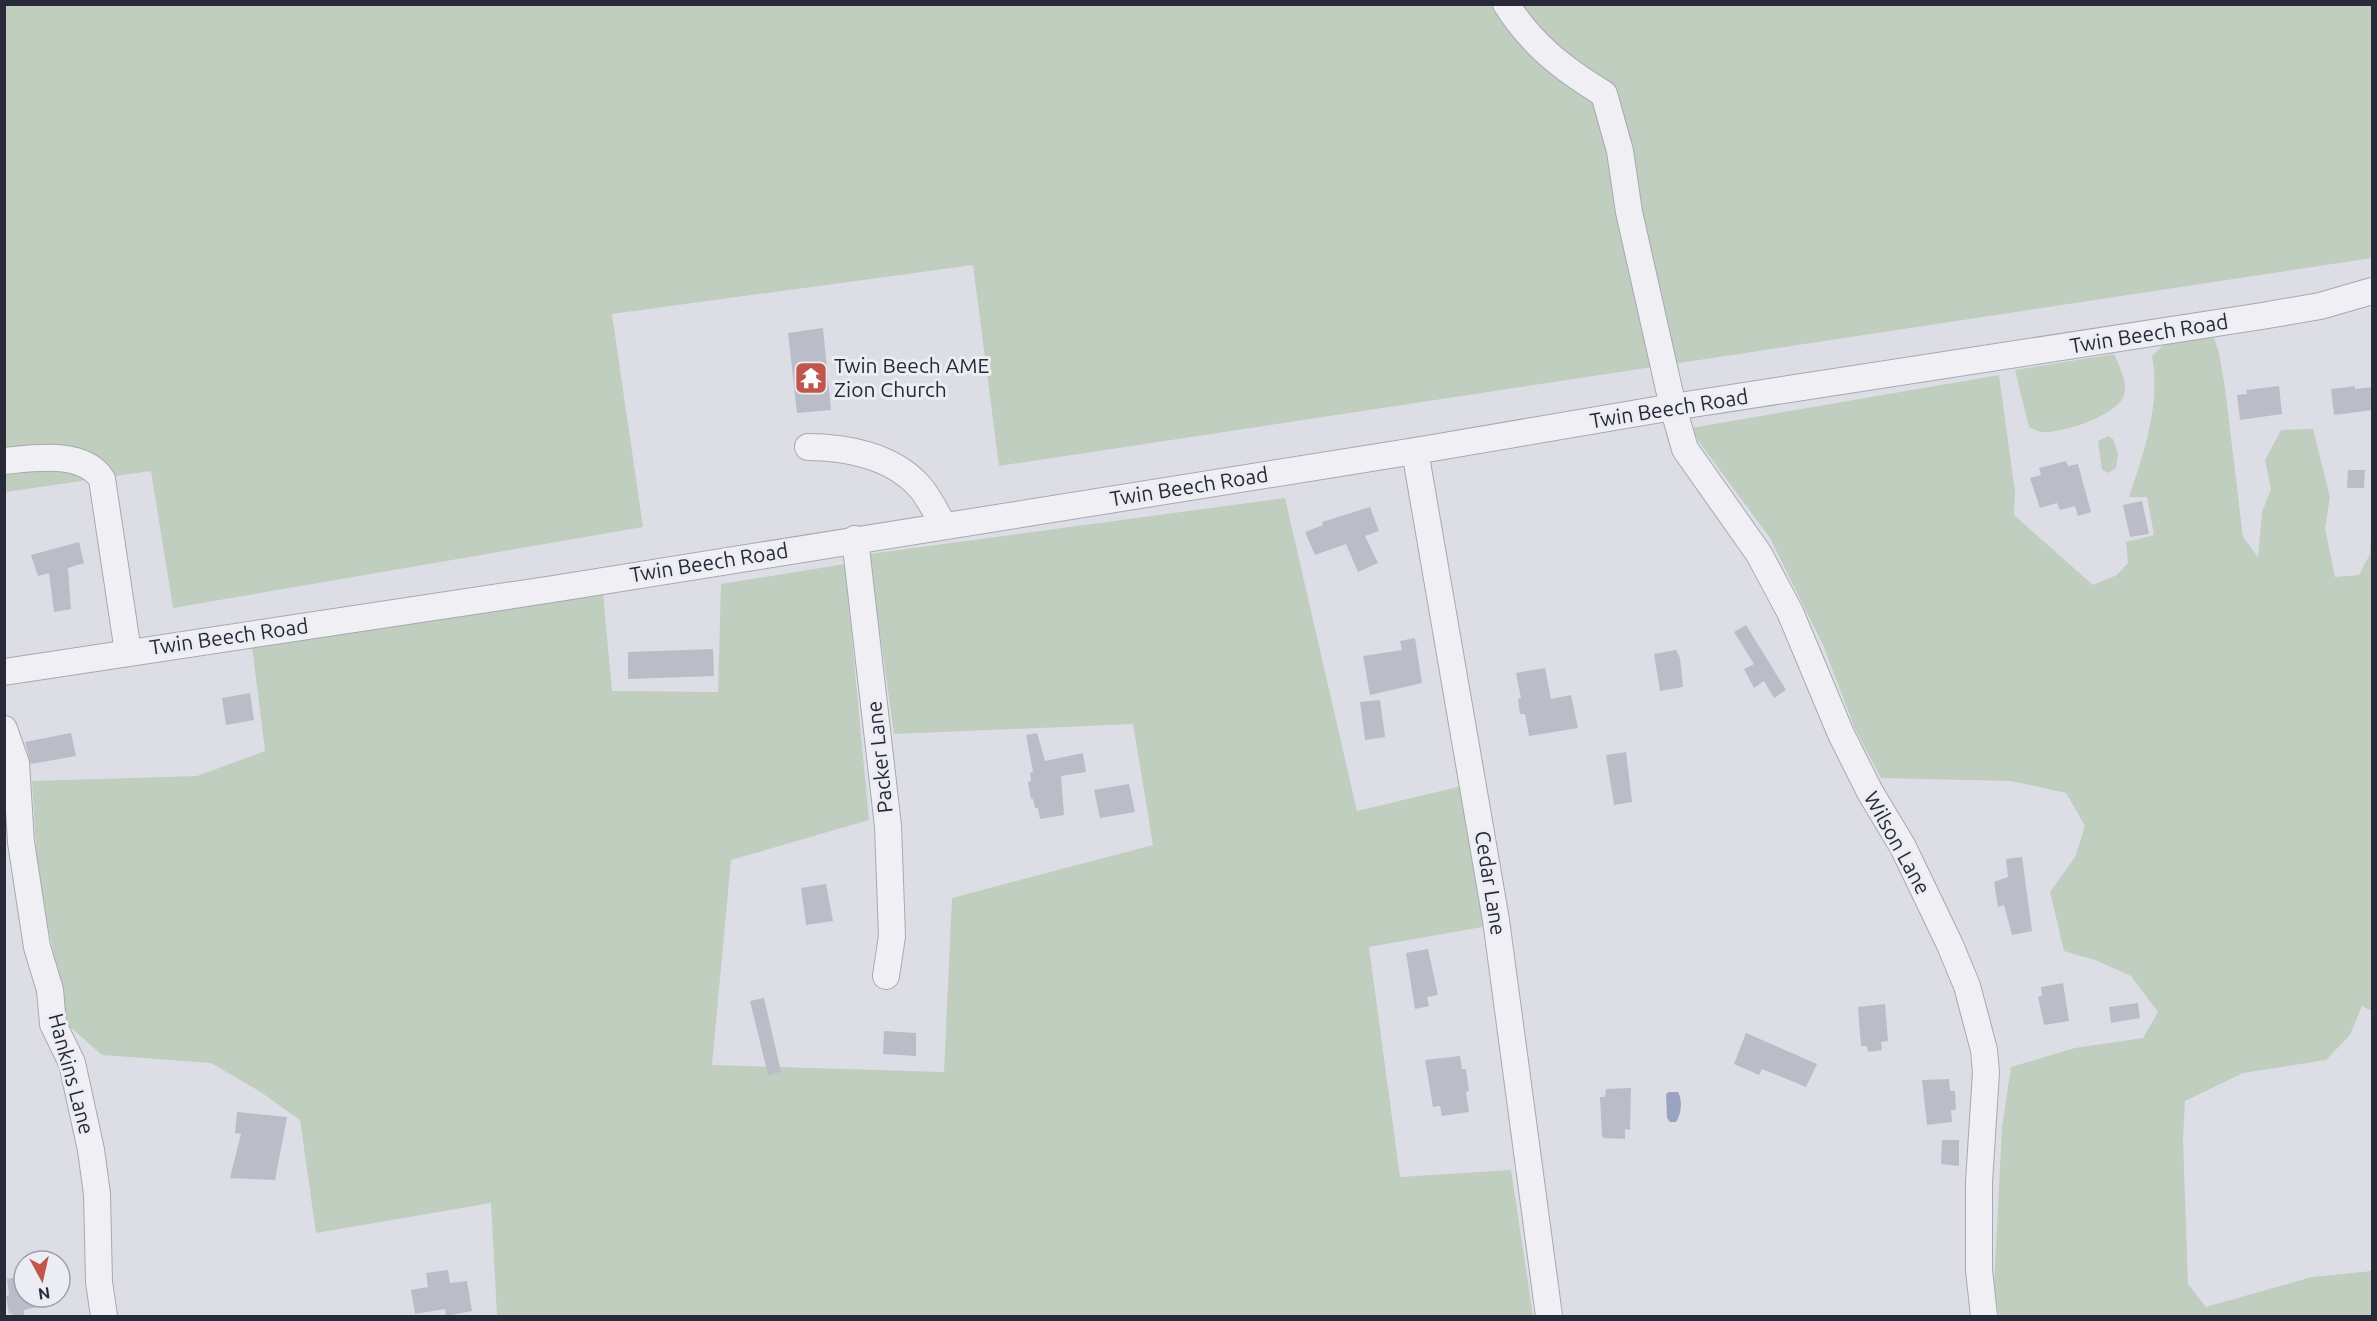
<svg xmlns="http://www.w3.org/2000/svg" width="2377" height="1321" font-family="Ubuntu,sans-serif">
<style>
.green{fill:#bfcebf}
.water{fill:#9aa4c2}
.building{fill:#babcc7}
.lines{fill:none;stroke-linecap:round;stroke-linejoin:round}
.minor-casing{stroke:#a7a8b2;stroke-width:28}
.minor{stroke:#efeff4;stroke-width:26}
.labels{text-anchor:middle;stroke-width:6;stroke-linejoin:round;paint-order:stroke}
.street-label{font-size:21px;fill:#282a3a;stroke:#ecedf3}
.poi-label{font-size:21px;fill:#282a3a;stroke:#ecedf3;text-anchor:start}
</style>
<rect width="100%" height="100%" fill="#dddee5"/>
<g class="green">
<path d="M 4,5 L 2372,5 L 2372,258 L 999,466 L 973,265 L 612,314 L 643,527 L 173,608 L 151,471 L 5,492 Z"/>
<path d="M 2213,335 L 2219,353 L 2225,388 L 2243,537 L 2258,557 L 2262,512 L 2271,489 L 2265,460 L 2281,430 L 2313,429 L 2330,497 L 2325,528 L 2335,577 L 2359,575 L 2370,554 L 2372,517 L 2372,1011 L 2362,1006 L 2350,1035 L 2326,1060 L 2243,1073 L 2185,1101 L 2183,1139 L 2188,1284 L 2206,1307 L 2312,1277 L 2372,1271 L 2372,1316 L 1999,1316 L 1994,1286 L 2002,1127 L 2011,1067 L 2075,1048 L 2143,1038 L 2158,1012 L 2131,976 L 2095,960 L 2064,951 L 2050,892 L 2075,857 L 2085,826 L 2066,793 L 2011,781 L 1881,778 L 1855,729 L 1823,645 L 1770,538 L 1699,442 L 1691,428 L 1999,375 L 2015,492 L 2014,515 L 2093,585 L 2117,575 L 2128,563 L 2126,542 L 2154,535 L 2147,497 L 2129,497 C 2144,452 2161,403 2152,356 L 2168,341 Z"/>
<path d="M 2114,354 C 2119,366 2128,381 2124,395 C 2119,415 2061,434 2042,432 C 2038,432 2033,429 2029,427 L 2015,370 Z"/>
<path d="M 2108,436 L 2113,439 L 2118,454 L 2116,468 L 2108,473 L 2102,470 L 2098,441 Z"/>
<path d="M 1285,498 L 1357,811 L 1466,785 L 1488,926 L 1369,947 L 1400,1177 L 1511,1170 L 1533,1316 L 497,1316 L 491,1203 L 316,1233 L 300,1120 L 259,1091 L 211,1063 L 102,1055 L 68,1025 L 38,877 L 32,781 L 197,776 L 265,751 L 252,646 L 603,593 L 612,691 L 718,692 L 721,584 L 845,564 L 869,820 L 731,860 L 712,1065 L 944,1072 L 952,898 L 1153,845 L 1133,724 L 894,734 L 869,554 Z"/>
</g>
<path class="water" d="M 1669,1092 L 1678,1092 C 1683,1101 1681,1115 1676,1122 L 1670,1122 L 1667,1118 L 1666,1094 Z"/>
<g class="building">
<path d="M 823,328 L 831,410 L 797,413 L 788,333 Z"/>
<path d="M 2279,386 L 2282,414 L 2240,420 L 2237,395 L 2247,394 L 2246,390 Z"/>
<path d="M 2355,386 L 2355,389 L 2373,387 L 2373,410 L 2334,415 L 2331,389 Z"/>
<path d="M 2066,461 L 2068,466 L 2078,464 L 2091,512 L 2078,516 L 2075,506 L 2060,510 L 2057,503 L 2040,508 L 2030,478 L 2041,475 L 2039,468 Z"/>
<path d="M 2348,470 L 2365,470 L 2364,488 L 2347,488 Z"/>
<path d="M 2142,501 L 2149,534 L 2130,537 L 2123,505 Z"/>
<path d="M 1370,507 L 1379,531 L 1365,536 L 1378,563 L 1358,572 L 1346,544 L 1315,555 L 1305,532 L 1323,525 L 1322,522 Z"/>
<path d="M 79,542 L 84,563 L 68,568 L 71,609 L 54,612 L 49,573 L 38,576 L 31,555 Z"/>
<path d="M 1746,625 L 1786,690 L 1774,698 L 1764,681 L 1754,688 L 1744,669 L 1754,664 L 1734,632 Z"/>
<path d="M 1415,638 L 1422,683 L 1370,695 L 1363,656 L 1402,650 L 1400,641 Z"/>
<path d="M 713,649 L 714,676 L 628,679 L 628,652 Z"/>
<path d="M 1676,650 L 1680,658 L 1683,687 L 1660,691 L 1654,654 Z"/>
<path d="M 1545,668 L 1551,699 L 1571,695 L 1578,728 L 1529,736 L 1525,714 L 1520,714 L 1518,699 L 1521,698 L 1516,673 Z"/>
<path d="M 250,693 L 254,720 L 226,725 L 222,698 Z"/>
<path d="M 1380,700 L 1385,737 L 1365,740 L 1360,702 Z"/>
<path d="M 71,733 L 76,756 L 31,764 L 25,742 Z"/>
<path d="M 1037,733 L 1045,761 L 1083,753 L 1086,772 L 1061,776 L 1064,815 L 1040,819 L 1038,808 L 1035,808 L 1033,799 L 1031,799 L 1028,782 L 1031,781 L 1030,773 L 1033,772 L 1026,735 Z"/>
<path d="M 1626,752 L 1632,802 L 1614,805 L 1606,755 Z"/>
<path d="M 1129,784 L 1135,812 L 1100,818 L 1094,790 Z"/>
<path d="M 2022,857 L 2032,931 L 2012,935 L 2004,905 L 1998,907 L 1994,882 L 2008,877 L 2006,859 Z"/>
<path d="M 826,884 L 833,921 L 806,925 L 801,888 Z"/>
<path d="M 1428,949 L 1438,995 L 1427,997 L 1429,1006 L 1415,1009 L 1406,953 Z"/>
<path d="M 2063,983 L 2069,1021 L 2044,1025 L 2038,997 L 2042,996 L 2041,987 Z"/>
<path d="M 764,998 L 781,1072 L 768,1075 L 750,1001 Z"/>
<path d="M 2138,1003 L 2140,1018 L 2111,1023 L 2109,1007 Z"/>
<path d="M 1885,1004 L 1888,1041 L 1881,1042 L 1882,1050 L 1868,1052 L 1867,1046 L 1861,1046 L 1858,1007 Z"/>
<path d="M 884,1031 L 916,1033 L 916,1056 L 883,1054 Z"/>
<path d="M 1746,1033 L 1817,1064 L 1806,1087 L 1762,1069 L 1759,1075 L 1734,1064 Z"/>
<path d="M 1460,1056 L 1462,1069 L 1466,1069 L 1469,1091 L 1466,1092 L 1469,1112 L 1442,1116 L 1440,1106 L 1433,1107 L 1425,1060 Z"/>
<path d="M 1949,1079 L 1950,1091 L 1955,1091 L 1956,1110 L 1951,1110 L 1952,1122 L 1927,1125 L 1922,1080 Z"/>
<path d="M 1631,1088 L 1630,1130 L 1625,1129 L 1625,1139 L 1604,1138 L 1602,1136 L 1600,1097 L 1605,1097 L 1606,1089 Z"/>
<path d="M 237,1112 L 287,1117 L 275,1180 L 230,1178 L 241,1134 L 235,1133 Z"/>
<path d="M 1942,1140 L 1959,1140 L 1959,1166 L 1941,1164 Z"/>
<path d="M 448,1270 L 450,1283 L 467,1281 L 472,1311 L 446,1316 L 445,1309 L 415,1314 L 411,1290 L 428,1287 L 426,1273 Z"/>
<path d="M 24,1276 L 24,1297 L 55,1297 L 55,1303 L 24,1310 L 24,1317 L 13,1317 L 12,1313 L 9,1314 L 6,1296 L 9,1295 L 7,1279 Z"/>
</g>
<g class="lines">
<defs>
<g id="minor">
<path d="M 1506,4 C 1533,46 1562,68 1604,94 L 1620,151 L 1629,212 L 1673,407 L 1685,449 L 1759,554 L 1790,612 L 1841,734 L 1870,792 L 1903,847 L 1950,945 L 1967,986 L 1984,1050 L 1986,1072 L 1979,1182 L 1979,1270 L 1984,1316"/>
<path d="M 808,447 C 846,447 892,456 919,486 C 929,497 936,512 943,525"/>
<path d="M 1415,451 L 1496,920 L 1549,1316"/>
<path d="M 4,461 C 34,458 83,450 102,479 L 128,652"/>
<path d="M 855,539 L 888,826 L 892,936 L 886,976"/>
<path d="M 4,672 L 553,589 L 1415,451 L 1673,407 L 2262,316 L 2320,306 L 2372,291"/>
<path d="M 4,729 L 16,763 L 21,842 L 37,947 L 50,990 L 53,1024 L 72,1063 L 91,1150 L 97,1194 L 99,1282 L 104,1316"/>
</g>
</defs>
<use href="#minor" class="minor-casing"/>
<use href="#minor" class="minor"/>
</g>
<defs>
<symbol id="temple-square" viewBox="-11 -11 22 22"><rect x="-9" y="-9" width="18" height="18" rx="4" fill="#c0564c" stroke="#ecedf3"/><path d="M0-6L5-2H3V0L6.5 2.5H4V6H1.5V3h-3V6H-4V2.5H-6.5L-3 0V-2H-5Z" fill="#fff"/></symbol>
</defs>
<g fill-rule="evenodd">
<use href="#temple-square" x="792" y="359" width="38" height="38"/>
</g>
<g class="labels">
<g class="street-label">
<text transform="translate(2149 334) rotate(-9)" y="7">Twin Beech Road</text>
<text transform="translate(1669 409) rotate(-9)" y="7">Twin Beech Road</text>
<text transform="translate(1189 487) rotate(-9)" y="7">Twin Beech Road</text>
<text transform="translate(709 563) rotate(-9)" y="7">Twin Beech Road</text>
<text transform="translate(229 637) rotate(-8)" y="7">Twin Beech Road</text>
<text transform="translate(880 757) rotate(-96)" y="7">Packer Lane</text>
<text transform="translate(1897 843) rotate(61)" y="7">Wilson Lane</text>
<text transform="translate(1490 883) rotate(81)" y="7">Cedar Lane</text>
<text transform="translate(71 1074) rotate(75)" y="7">Hankins Lane</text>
</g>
<g class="poi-label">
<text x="834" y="373">Twin Beech AME<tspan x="834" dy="24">Zion Church</tspan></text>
</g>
</g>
<rect width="2377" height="1321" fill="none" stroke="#282a3a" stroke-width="12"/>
<g transform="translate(42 1279) rotate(172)"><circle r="28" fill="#ecedf3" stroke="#9e9fa9" stroke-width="1.5"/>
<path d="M0-4.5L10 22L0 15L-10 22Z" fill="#c0564c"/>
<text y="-9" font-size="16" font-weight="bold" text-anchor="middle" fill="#282a3a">N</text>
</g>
</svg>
